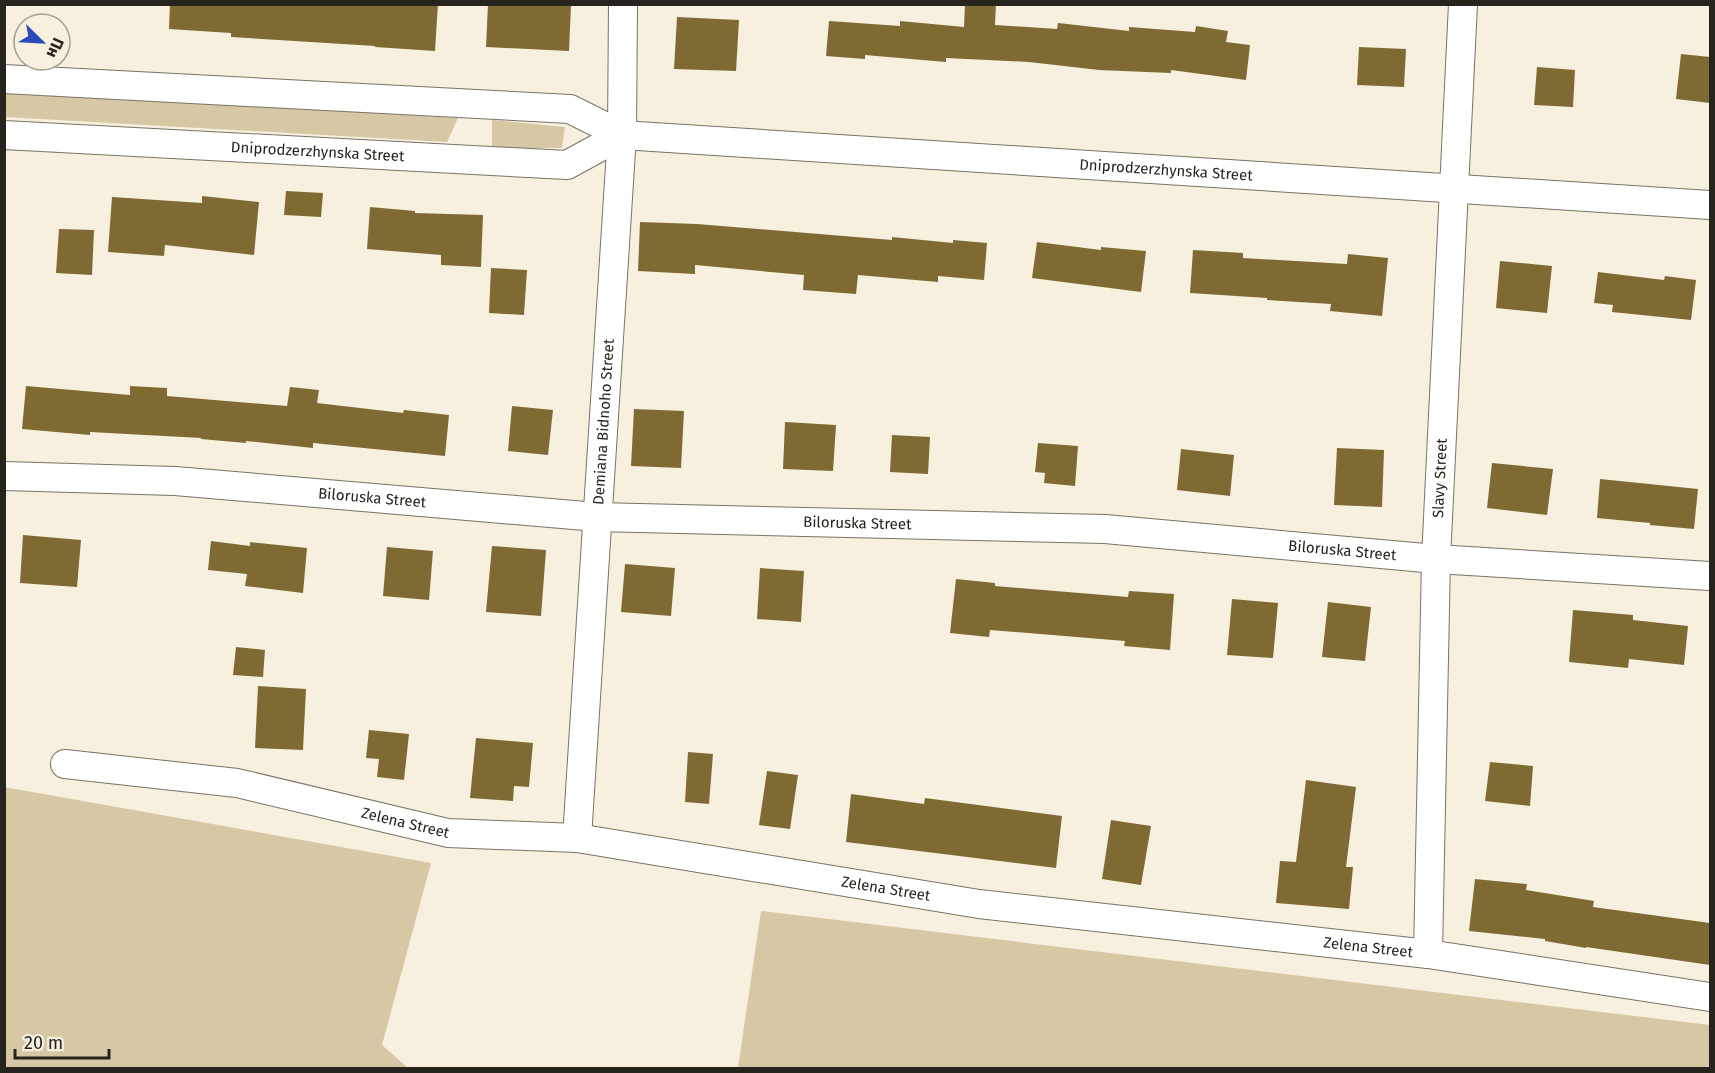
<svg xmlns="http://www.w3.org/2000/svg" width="1715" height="1073" font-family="'Fira Sans',sans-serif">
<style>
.green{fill:#d7c8a5}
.building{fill:#806a34}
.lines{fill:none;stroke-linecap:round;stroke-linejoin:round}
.street-casing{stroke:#797364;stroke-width:30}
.street{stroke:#fff;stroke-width:28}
.labels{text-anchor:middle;stroke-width:6;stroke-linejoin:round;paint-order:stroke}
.street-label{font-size:15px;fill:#27241e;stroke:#f7f0df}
</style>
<rect width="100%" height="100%" fill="#f7f0df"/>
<g class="green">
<path d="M 4,91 L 458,118 L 447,142 L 5,117 Z"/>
<path d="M 492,120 L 565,127 L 562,148 L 492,148 Z"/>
<path d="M 4,787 L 431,863 L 382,1045 L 408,1068 L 5,1068 Z"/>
<path d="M 761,911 L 1710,1025 L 1710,1068 L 738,1068 Z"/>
</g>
<g class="building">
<path d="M 170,4 L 438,4 L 435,51 L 375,47 L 375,46 L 231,37 L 231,33 L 169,29 Z"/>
<path d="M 488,4 L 571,5 L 569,51 L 486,47 Z"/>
<path d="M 965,4 L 996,4 L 995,25 L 1057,29 L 1058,23 L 1129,31 L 1129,27 L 1195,32 L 1196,26 L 1228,31 L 1226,42 L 1250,45 L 1246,80 L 1171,70 L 1171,73 L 1099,70 L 1029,62 L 946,58 L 946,62 L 865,55 L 865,59 L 826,56 L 829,21 L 900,26 L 900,21 L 964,27 Z"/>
<path d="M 677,17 L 739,20 L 736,71 L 674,69 Z"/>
<path d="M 1359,47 L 1406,49 L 1404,87 L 1357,85 Z"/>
<path d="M 1681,54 L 1710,57 L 1710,103 L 1676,99 Z"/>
<path d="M 1537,67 L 1575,70 L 1573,107 L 1534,105 Z"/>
<path d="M 286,191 L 323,193 L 321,217 L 284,215 Z"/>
<path d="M 202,196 L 259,202 L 254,255 L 165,245 L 164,256 L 108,252 L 112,197 L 202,203 Z"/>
<path d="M 370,207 L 415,211 L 415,213 L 483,215 L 481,267 L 441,265 L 441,255 L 367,249 Z"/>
<path d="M 640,222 L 697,224 L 892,240 L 892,237 L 953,243 L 953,240 L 987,243 L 984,280 L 938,276 L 938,282 L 858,275 L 856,294 L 803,290 L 804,275 L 695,265 L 695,274 L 638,271 Z"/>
<path d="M 59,229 L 94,230 L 92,275 L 56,273 Z"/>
<path d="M 1037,242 L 1101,250 L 1101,247 L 1146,251 L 1141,292 L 1032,278 Z"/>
<path d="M 1193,250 L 1243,253 L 1243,258 L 1347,264 L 1348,254 L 1388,258 L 1382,316 L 1330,311 L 1331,304 L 1267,300 L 1267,298 L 1190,293 Z"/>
<path d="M 1500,261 L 1552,266 L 1547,313 L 1496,308 Z"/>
<path d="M 491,268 L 527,270 L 524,315 L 489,313 Z"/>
<path d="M 1598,272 L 1664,280 L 1665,276 L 1696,280 L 1691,320 L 1612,312 L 1613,305 L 1594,303 Z"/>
<path d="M 26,386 L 130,395 L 130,386 L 167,388 L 167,396 L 287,406 L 290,387 L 319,390 L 317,403 L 403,413 L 404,410 L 449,415 L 445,456 L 313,443 L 313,448 L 246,441 L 246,443 L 201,439 L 201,438 L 90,432 L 90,435 L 22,429 Z"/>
<path d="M 512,406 L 553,410 L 548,455 L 508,451 Z"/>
<path d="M 634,409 L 684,411 L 681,468 L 631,466 Z"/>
<path d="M 785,422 L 836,425 L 833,471 L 783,469 Z"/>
<path d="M 892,435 L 930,437 L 928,474 L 890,472 Z"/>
<path d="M 1038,443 L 1078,446 L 1075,486 L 1044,483 L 1045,473 L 1035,472 Z"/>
<path d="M 1337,448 L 1384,450 L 1382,507 L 1334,505 Z"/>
<path d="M 1181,449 L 1234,455 L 1230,496 L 1177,490 Z"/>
<path d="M 1492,463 L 1553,469 L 1547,515 L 1487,508 Z"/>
<path d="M 1600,479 L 1698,489 L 1694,529 L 1650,525 L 1650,523 L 1597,518 Z"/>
<path d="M 23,535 L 81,540 L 77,587 L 20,583 Z"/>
<path d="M 211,541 L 250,546 L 250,542 L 307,548 L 303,593 L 245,586 L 247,574 L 208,570 Z"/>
<path d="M 492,546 L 546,550 L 541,616 L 486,612 Z"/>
<path d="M 387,547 L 433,551 L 429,600 L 383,596 Z"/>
<path d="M 625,564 L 675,568 L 671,616 L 621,612 Z"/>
<path d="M 760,568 L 804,571 L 801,622 L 757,619 Z"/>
<path d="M 956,579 L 995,583 L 995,586 L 1128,597 L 1129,591 L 1174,594 L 1170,650 L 1124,646 L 1125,641 L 990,630 L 989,637 L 950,633 Z"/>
<path d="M 1232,599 L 1278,603 L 1273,658 L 1227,655 Z"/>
<path d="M 1328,602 L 1371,607 L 1365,661 L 1322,657 Z"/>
<path d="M 1573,610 L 1633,615 L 1633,620 L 1688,626 L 1684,665 L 1629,659 L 1628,668 L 1569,662 Z"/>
<path d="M 236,647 L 265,650 L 263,677 L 233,675 Z"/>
<path d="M 258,686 L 306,689 L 303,750 L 255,748 Z"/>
<path d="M 369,730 L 409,734 L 404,780 L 377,777 L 379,759 L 366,758 Z"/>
<path d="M 476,738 L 533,743 L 529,787 L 514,786 L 513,801 L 470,798 Z"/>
<path d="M 688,752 L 713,754 L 709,804 L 685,802 Z"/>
<path d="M 1490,762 L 1533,766 L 1530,806 L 1485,801 Z"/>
<path d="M 767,771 L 798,775 L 790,829 L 759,825 Z"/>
<path d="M 1306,780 L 1356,787 L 1346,867 L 1353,867 L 1349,909 L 1276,903 L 1280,861 L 1296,862 Z"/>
<path d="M 851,794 L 924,804 L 925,798 L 1062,816 L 1056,868 L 846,842 Z"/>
<path d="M 1111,820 L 1151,826 L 1141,885 L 1102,879 Z"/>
<path d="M 1475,879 L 1527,884 L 1526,890 L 1594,901 L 1593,907 L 1710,923 L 1710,965 L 1586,947 L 1586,948 L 1545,941 L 1545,939 L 1469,931 Z"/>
</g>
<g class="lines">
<defs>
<g id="street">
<path id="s1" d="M 4,79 L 570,109 L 622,135 L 1710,205"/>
<path id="s2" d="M 4,135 L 567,165 L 622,135"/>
<path id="s3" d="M 4,476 L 175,481 L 597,517 L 1105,529 L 1436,559 L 1710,576"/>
<path id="s4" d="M 65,764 L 237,783 L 448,833 L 577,838 L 979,904 L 1428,954 L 1710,997"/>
<path id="s5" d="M 577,838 L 622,135 L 623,4"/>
<path id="s6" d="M 1428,954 L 1436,559 L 1463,4"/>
</g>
</defs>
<use href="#street" class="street-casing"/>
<use href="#street" class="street"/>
</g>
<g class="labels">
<g class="street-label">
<text dy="5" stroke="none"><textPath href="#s2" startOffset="314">Dniprodzerzhynska Street</textPath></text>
<text dy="5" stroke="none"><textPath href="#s1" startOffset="1170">Dniprodzerzhynska Street</textPath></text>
<text dy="5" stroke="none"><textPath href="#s5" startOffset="417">Demiana Bidnoho Street</textPath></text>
<text dy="5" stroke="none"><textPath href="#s6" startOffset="476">Slavy Street</textPath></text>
<text dy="5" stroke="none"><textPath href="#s3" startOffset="369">Biloruska Street</textPath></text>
<text dy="5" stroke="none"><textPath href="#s3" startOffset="855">Biloruska Street</textPath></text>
<text dy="5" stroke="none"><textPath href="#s3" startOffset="1341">Biloruska Street</textPath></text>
<text dy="5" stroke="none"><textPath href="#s4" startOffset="346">Zelena Street</textPath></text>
<text dy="5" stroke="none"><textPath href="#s4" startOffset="832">Zelena Street</textPath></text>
<text dy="5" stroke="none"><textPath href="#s4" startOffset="1318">Zelena Street</textPath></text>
</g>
</g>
<rect width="1715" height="1073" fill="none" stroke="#27241e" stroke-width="12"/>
<g transform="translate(42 42) rotate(114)"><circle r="28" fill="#f7f0df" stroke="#a49e92" stroke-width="1.5"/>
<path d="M0-4.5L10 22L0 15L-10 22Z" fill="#2a4aba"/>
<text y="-9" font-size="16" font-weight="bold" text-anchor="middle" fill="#27241e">Пн</text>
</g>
<path d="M15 1049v9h94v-9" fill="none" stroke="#27241e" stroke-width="3"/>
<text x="24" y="1049" font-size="18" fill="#27241e" stroke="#f7f0df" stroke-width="4.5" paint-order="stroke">20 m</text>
</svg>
